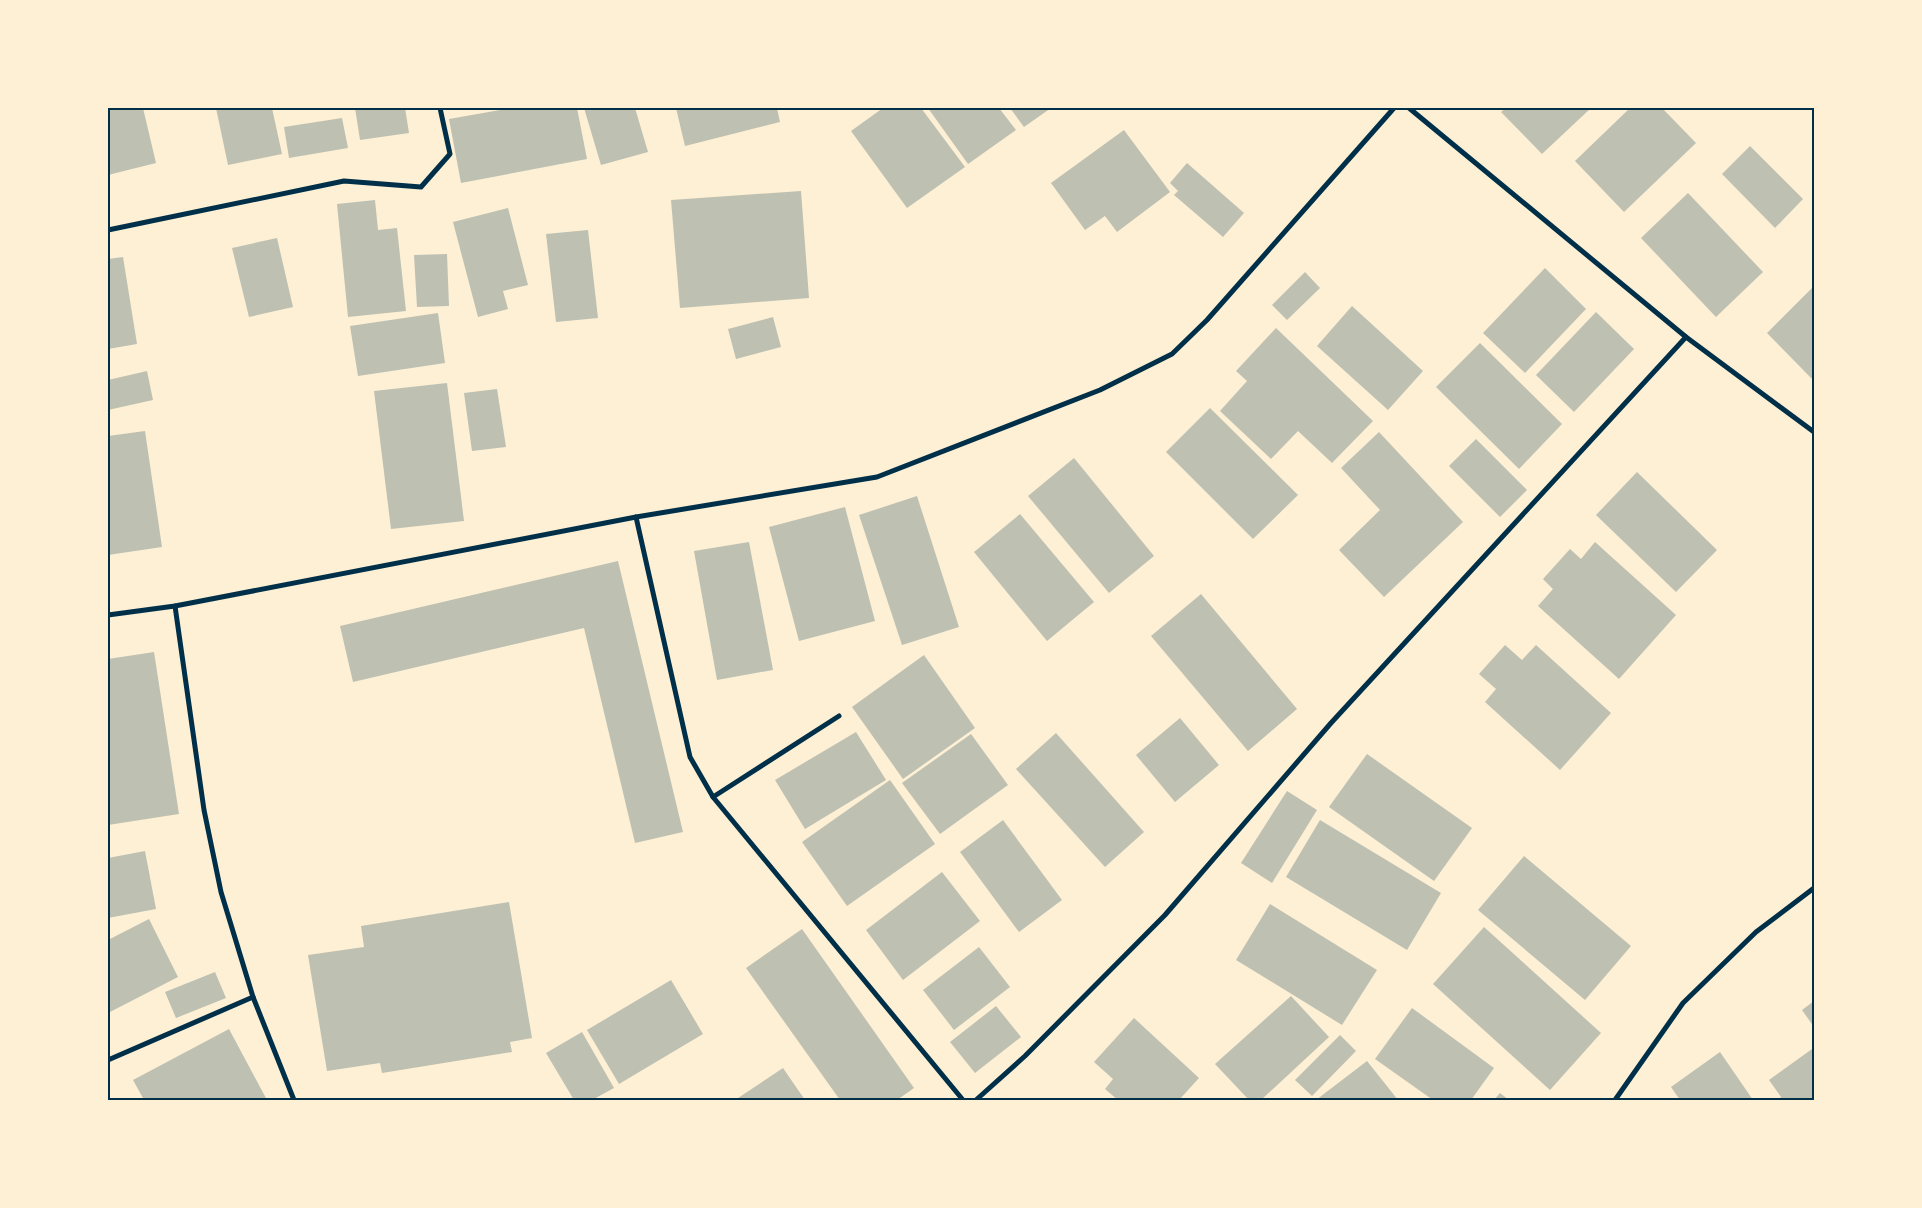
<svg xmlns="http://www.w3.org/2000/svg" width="1922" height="1208" font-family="'Sofia Sans Condensed',sans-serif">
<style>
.building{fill:#bec0b2}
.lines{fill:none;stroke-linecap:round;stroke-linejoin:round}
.minor{stroke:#003049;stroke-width:5}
.neatline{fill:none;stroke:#003049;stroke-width:2}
</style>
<rect width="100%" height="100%" fill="#fdf0d5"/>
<g class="building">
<path d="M 108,108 L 143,108 L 156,163 L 108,175 Z"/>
<path d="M 216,108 L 272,108 L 282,154 L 228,165 Z"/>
<path d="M 355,108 L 405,108 L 409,133 L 360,140 Z"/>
<path d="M 511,108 L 577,108 L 587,159 L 461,183 L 449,119 Z"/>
<path d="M 584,108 L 635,108 L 648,152 L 601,165 Z"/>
<path d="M 676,108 L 777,108 L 780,122 L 685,146 Z"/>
<path d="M 883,108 L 921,108 L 965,167 L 907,208 L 851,131 Z"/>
<path d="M 928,108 L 999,108 L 1016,130 L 968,164 Z"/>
<path d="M 1010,108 L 1051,108 L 1024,127 Z"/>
<path d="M 1506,108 L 1591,108 L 1542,154 L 1501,112 Z"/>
<path d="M 1630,108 L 1662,108 L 1696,143 L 1624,212 L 1575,161 Z"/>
<path d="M 342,118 L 348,148 L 289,158 L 284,127 Z"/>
<path d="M 1124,130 L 1170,192 L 1117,232 L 1105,216 L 1085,230 L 1051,183 Z"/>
<path d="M 1750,146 L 1803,199 L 1775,228 L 1722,174 Z"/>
<path d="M 1187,163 L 1244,213 L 1223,237 L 1174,195 L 1178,191 L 1170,183 Z"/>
<path d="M 801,191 L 809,298 L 680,308 L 671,200 Z"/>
<path d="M 1688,193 L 1763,272 L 1716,317 L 1641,238 Z"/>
<path d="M 375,200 L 378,230 L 397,228 L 406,311 L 348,317 L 337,204 Z"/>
<path d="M 508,208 L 528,285 L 503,291 L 508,309 L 478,317 L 453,222 Z"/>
<path d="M 588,230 L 598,318 L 556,322 L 546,234 Z"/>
<path d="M 277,238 L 293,307 L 249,317 L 232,248 Z"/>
<path d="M 447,254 L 449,306 L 417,307 L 414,255 Z"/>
<path d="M 123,257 L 137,344 L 108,349 L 108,259 Z"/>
<path d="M 1545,268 L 1586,309 L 1525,373 L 1483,333 Z"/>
<path d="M 1305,272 L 1320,288 L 1287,320 L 1272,305 Z"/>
<path d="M 1814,286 L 1814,381 L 1767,333 Z"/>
<path d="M 1352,306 L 1423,371 L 1388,410 L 1317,346 Z"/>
<path d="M 1596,312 L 1634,349 L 1574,412 L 1536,375 Z"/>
<path d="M 438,313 L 445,363 L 358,376 L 350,326 Z"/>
<path d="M 773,317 L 781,347 L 736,359 L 728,329 Z"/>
<path d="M 1276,328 L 1373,421 L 1332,463 L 1298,431 L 1271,459 L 1220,411 L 1247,381 L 1236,371 Z"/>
<path d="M 1480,343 L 1562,424 L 1519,469 L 1436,387 Z"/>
<path d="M 147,371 L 153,400 L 108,410 L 108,380 Z"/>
<path d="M 447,383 L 464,521 L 391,529 L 374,391 Z"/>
<path d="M 497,389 L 506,447 L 472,451 L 464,393 Z"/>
<path d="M 1210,408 L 1298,495 L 1253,539 L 1166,452 Z"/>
<path d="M 145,431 L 162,547 L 108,555 L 108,436 Z"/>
<path d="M 1379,432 L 1463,522 L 1384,597 L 1339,550 L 1380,510 L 1341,468 Z"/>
<path d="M 1476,439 L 1527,490 L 1500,517 L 1449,466 Z"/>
<path d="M 1074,458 L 1154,556 L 1109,593 L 1028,496 Z"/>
<path d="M 1637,472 L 1717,550 L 1676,592 L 1596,515 Z"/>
<path d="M 917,496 L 959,627 L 902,645 L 859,515 Z"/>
<path d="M 845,507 L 875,621 L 799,641 L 769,527 Z"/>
<path d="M 1020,514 L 1094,602 L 1047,641 L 974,552 Z"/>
<path d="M 749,542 L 773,670 L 717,680 L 694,551 Z"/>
<path d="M 1595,542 L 1676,615 L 1619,679 L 1538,606 L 1553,589 L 1543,579 L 1570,549 L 1581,559 Z"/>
<path d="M 618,561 L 683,832 L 635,843 L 584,628 L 353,682 L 340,626 Z"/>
<path d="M 1201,594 L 1297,709 L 1248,751 L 1151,636 Z"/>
<path d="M 1505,645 L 1522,660 L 1536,645 L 1611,713 L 1560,770 L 1485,702 L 1496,689 L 1479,674 Z"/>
<path d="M 154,652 L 179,814 L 108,825 L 108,659 Z"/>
<path d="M 924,655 L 975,728 L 903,779 L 852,707 Z"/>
<path d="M 1180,718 L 1219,765 L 1175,802 L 1136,755 Z"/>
<path d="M 856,732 L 886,780 L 805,829 L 775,780 Z"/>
<path d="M 1056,733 L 1144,832 L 1105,867 L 1016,769 Z"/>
<path d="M 971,734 L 1008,785 L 940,834 L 902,783 Z"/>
<path d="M 1367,754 L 1472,828 L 1434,881 L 1329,807 Z"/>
<path d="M 890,780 L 935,844 L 847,906 L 802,842 Z"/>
<path d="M 1287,791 L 1317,810 L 1272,883 L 1241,863 Z"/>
<path d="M 1003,820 L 1062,900 L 1019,932 L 960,852 Z"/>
<path d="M 1320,820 L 1441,893 L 1407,950 L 1286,877 Z"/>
<path d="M 145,851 L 156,909 L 108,918 L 108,858 Z"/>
<path d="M 1524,856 L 1631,946 L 1585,1000 L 1478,910 Z"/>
<path d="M 942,872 L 980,921 L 903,980 L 866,930 Z"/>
<path d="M 509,902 L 532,1038 L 510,1042 L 512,1052 L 382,1073 L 380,1063 L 327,1071 L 308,955 L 364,947 L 361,926 Z"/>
<path d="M 1270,904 L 1377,970 L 1342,1025 L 1236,960 Z"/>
<path d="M 149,919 L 178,977 L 110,1012 L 108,1008 L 108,940 Z"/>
<path d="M 1484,927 L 1601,1033 L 1550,1090 L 1433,984 Z"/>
<path d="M 802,929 L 914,1088 L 897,1100 L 840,1100 L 746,968 Z"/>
<path d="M 979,947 L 1010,987 L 954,1030 L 923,990 Z"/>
<path d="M 215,972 L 226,998 L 176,1018 L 165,992 Z"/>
<path d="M 671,980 L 703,1034 L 619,1084 L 587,1030 Z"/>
<path d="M 1291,996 L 1329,1037 L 1261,1100 L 1249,1100 L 1215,1064 Z"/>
<path d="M 1814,1001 L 1814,1027 L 1802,1010 Z"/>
<path d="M 996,1006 L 1021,1037 L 975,1073 L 950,1042 Z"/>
<path d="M 1412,1008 L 1494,1068 L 1471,1100 L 1433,1100 L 1375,1059 Z"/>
<path d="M 1134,1018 L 1199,1078 L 1179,1100 L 1118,1100 L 1105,1089 L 1113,1079 L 1094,1062 Z"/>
<path d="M 229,1029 L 267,1100 L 144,1100 L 133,1080 Z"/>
<path d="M 582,1032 L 614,1088 L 592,1100 L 574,1100 L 546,1053 Z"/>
<path d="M 1340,1035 L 1356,1051 L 1312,1096 L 1295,1080 Z"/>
<path d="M 1812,1049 L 1814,1052 L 1814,1100 L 1777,1100 L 1781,1097 L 1769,1080 Z"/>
<path d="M 1720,1052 L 1753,1100 L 1680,1100 L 1671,1087 Z"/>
<path d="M 1367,1061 L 1398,1100 L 1316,1100 Z"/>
<path d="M 783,1068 L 805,1100 L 735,1100 Z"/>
<path d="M 1500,1093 L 1509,1100 L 1494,1100 Z"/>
</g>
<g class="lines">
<g class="minor">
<path d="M 1409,108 L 1686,337 L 1814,432"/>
<path d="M 108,230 L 344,181 L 421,187 L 450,154 L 440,108"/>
<path d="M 636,517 L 690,757 L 713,797 L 963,1100"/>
<path d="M 175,606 L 204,810 L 221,892 L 253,997 L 294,1100"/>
<path d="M 108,615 L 175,606 L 636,517 L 877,477 L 1100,390 L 1172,354 L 1207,320 L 1394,108"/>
<path d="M 713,797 L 839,716"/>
<path d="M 108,1060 L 253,997"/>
<path d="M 976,1100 L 1025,1056 L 1165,915 L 1331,723 L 1686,337"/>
<path d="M 1615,1100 L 1683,1003 L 1756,932 L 1814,888"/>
</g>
</g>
<rect width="1922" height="1208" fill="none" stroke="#fdf0d5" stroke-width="218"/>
<rect x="109" y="109" width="1704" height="990" class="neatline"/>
</svg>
